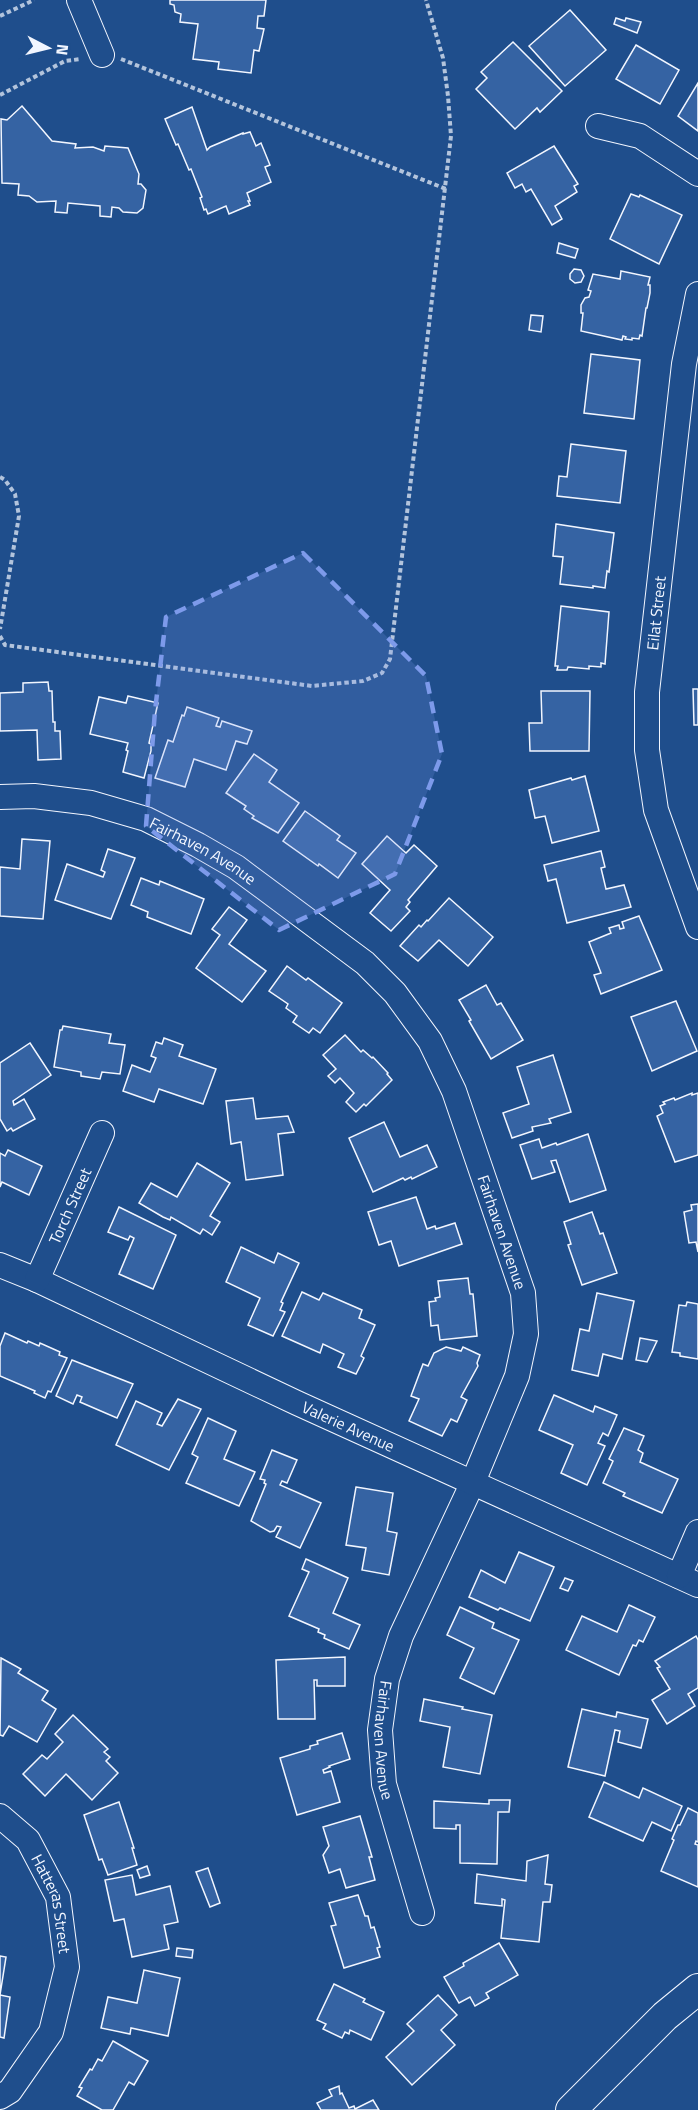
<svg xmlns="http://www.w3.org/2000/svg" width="698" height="2110" font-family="'Titillium Web',sans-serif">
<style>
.building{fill:#3563a3;stroke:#f2f6ff;stroke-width:1.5}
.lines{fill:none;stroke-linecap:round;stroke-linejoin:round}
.minor-casing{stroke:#f2f6ff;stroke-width:26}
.major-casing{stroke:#f2f6ff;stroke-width:32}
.path{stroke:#b3c4dc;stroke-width:4;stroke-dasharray:4.5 3;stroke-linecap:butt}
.minor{stroke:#1f4e8c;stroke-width:24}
.major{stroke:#1f4e8c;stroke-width:30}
.marked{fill:#7d9aea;fill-opacity:0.2;stroke:#7d9aea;stroke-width:4.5;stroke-dasharray:12 8;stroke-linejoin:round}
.labels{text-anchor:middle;stroke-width:4.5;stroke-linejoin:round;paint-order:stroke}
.street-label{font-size:16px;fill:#f2f6ff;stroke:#1f4e8c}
</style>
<rect width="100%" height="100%" fill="#1f4e8c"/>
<g class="building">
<path d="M 170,0 L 266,0 L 264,16 L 258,16 L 257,28 L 264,29 L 259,51 L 254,50 L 251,73 L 218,69 L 219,62 L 193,59 L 198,24 L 180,22 L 181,14 L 175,12 L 174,5 L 170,4 Z"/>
<path d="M 570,10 L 606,50 L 565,86 L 529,46 Z"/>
<path d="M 616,18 L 625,21 L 626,18 L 641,22 L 637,33 L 614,24 Z"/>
<path d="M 513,42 L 562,91 L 540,112 L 537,108 L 515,129 L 476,89 L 487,78 L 481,72 Z"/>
<path d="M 636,45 L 679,70 L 660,104 L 616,79 Z"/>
<path d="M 698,83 L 698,131 L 678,116 Z"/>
<path d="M 22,106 L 52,141 L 76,144 L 75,148 L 93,147 L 104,151 L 105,146 L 128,148 L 139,174 L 138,184 L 141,184 L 146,190 L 143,208 L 137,213 L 123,212 L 119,208 L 112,207 L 111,217 L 100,216 L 100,206 L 68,203 L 67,213 L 55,212 L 56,201 L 37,202 L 29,196 L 18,195 L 19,184 L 2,183 L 1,119 L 7,120 Z"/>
<path d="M 192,107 L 207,150 L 210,147 L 243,133 L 243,134 L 250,132 L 256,146 L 261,143 L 270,165 L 265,167 L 271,182 L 247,193 L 250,201 L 248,201 L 250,205 L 229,214 L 226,206 L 208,214 L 206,209 L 204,210 L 200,198 L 202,197 L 191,169 L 189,170 L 178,144 L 176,145 L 165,119 Z"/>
<path d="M 554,146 L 578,184 L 574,186 L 577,192 L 555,206 L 562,219 L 552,225 L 531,189 L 526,192 L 522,184 L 515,188 L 507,173 Z"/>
<path d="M 631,194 L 639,197 L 640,195 L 682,215 L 659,264 L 610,239 Z"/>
<path d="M 559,243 L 578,249 L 575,258 L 557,253 Z"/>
<path d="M 574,269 L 581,270 L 584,276 L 581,282 L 575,283 L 570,279 L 570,274 Z"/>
<path d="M 621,271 L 650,277 L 648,285 L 650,285 L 650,293 L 647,308 L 646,308 L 642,336 L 640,335 L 639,339 L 632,338 L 632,340 L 625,339 L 626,337 L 623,336 L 622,340 L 581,331 L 583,313 L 581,313 L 581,305 L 585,298 L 589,297 L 591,291 L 588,290 L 593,274 L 620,279 Z"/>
<path d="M 531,315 L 543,316 L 541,332 L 529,330 Z"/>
<path d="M 591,354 L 640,360 L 634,419 L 584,413 Z"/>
<path d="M 571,444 L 626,451 L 620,503 L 557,496 L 559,476 L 567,477 Z"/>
<path d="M 556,524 L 614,533 L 609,572 L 607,571 L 605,588 L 593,586 L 593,588 L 560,584 L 563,557 L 553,556 Z"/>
<path d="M 561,606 L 609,612 L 605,664 L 601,663 L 601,667 L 589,666 L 589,669 L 568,667 L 567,670 L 557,670 L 558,666 L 555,666 Z"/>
<path d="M 48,682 L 49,691 L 52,691 L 53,722 L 55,722 L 55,731 L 60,731 L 61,759 L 38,760 L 37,730 L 0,731 L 0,693 L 23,692 L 23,683 Z"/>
<path d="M 693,689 L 698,689 L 698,725 L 694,725 Z"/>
<path d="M 541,691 L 590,691 L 589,751 L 530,751 L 529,723 L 542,723 Z"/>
<path d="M 128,696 L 158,703 L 149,743 L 151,744 L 151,751 L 144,778 L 123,772 L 128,751 L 126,750 L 128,743 L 90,734 L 99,697 L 126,703 Z"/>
<path d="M 187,707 L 219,718 L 216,726 L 220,727 L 222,721 L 252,731 L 247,744 L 236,741 L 226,770 L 194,759 L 185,787 L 155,778 L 168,740 L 173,742 L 182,715 L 184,716 Z"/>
<path d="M 254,754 L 277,770 L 269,782 L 299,803 L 278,833 L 252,818 L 254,816 L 244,809 L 246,806 L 226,793 Z"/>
<path d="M 585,776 L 599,831 L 552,843 L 545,816 L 535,818 L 529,790 L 571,778 L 572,780 Z"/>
<path d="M 305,811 L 340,836 L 337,840 L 356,853 L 338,878 L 319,864 L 318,866 L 283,841 Z"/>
<path d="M 387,836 L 406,853 L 414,845 L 437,866 L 408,900 L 410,902 L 406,907 L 410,911 L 391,931 L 370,913 L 390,890 L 362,864 Z"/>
<path d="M 22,839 L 50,841 L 43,919 L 0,916 L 0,867 L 20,869 Z"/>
<path d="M 108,849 L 135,858 L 111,919 L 55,900 L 67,864 L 103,877 L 105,872 L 101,870 Z"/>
<path d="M 601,851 L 605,867 L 601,868 L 606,889 L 624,885 L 631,907 L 567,923 L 556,879 L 548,881 L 544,865 Z"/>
<path d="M 141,878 L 159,885 L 160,881 L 204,899 L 191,934 L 147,917 L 148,912 L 131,905 Z"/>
<path d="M 449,898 L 493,937 L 468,966 L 439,940 L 418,961 L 400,946 L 419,925 L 421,927 L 427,920 L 428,921 Z"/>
<path d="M 229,907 L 247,920 L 229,944 L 266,971 L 242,1002 L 196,968 L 220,935 L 212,929 Z"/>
<path d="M 639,916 L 662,970 L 601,994 L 594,975 L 601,973 L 589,942 L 611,933 L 609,928 L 619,925 L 620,929 L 624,928 L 622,922 Z"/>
<path d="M 287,966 L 306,980 L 308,978 L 342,1003 L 320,1033 L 313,1028 L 309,1033 L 293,1022 L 297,1016 L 286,1008 L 288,1004 L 269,991 Z"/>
<path d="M 486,985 L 497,1005 L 501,1003 L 523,1040 L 491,1059 L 469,1021 L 471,1020 L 459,1000 Z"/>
<path d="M 676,1001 L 697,1051 L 652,1071 L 631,1017 Z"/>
<path d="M 63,1026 L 111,1034 L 109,1043 L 125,1045 L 120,1074 L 102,1072 L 100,1079 L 81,1076 L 81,1072 L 54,1067 L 60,1030 L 62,1030 Z"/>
<path d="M 345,1035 L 361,1052 L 363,1050 L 372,1058 L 373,1057 L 388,1073 L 387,1074 L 392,1080 L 366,1106 L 364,1104 L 356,1112 L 346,1102 L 354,1093 L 340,1078 L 335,1083 L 328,1076 L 336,1069 L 323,1055 Z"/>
<path d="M 164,1038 L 183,1045 L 179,1056 L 216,1069 L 203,1104 L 159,1089 L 154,1102 L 123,1091 L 132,1065 L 150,1072 L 156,1058 L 151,1056 L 156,1042 L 162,1044 Z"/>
<path d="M 30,1043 L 51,1075 L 13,1101 L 14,1105 L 24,1099 L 35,1119 L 13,1131 L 11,1128 L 7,1131 L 0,1119 L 0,1063 Z"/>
<path d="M 553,1055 L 571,1112 L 549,1119 L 551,1123 L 532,1127 L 533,1131 L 512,1138 L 503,1113 L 529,1104 L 517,1067 Z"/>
<path d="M 692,1093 L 692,1095 L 698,1093 L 698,1155 L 675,1162 L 657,1116 L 663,1113 L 660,1106 L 665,1104 L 663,1102 L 674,1098 L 675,1100 Z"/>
<path d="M 253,1098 L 256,1119 L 288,1116 L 294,1132 L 278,1134 L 283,1175 L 246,1180 L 241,1142 L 231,1144 L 226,1101 Z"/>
<path d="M 384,1122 L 400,1157 L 427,1145 L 437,1167 L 412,1179 L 411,1177 L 405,1180 L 403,1178 L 373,1192 L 349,1138 Z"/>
<path d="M 588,1134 L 606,1190 L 570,1202 L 556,1160 L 551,1161 L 555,1172 L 532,1179 L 520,1145 L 539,1139 L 542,1148 L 556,1143 L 557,1145 Z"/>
<path d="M 8,1150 L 42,1166 L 29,1195 L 2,1182 L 0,1187 L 0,1153 L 5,1156 Z"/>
<path d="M 197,1163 L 230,1183 L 210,1216 L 220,1222 L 212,1235 L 203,1229 L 200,1234 L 171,1217 L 170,1220 L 163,1217 L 139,1203 L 151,1183 L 177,1197 Z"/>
<path d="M 416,1197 L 427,1229 L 435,1226 L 436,1229 L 455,1223 L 462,1244 L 399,1266 L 391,1241 L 379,1245 L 368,1212 Z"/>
<path d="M 698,1204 L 698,1252 L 696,1242 L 689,1243 L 684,1212 L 692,1210 L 691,1205 Z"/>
<path d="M 119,1207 L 176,1235 L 153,1289 L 119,1274 L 134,1238 L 130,1236 L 128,1240 L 108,1232 Z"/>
<path d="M 592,1212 L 600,1234 L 603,1233 L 617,1273 L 582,1285 L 568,1245 L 571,1244 L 564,1222 Z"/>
<path d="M 241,1247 L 274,1263 L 278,1253 L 299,1263 L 281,1302 L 283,1303 L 280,1310 L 285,1312 L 273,1336 L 248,1325 L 260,1298 L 226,1282 Z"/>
<path d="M 468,1278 L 470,1294 L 473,1294 L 477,1336 L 440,1340 L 438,1325 L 431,1326 L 429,1302 L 436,1301 L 435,1298 L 440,1297 L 438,1281 Z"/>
<path d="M 302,1292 L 319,1300 L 323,1293 L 362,1310 L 359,1318 L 375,1325 L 361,1356 L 364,1358 L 356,1374 L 338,1367 L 344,1354 L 323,1344 L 320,1353 L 282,1336 Z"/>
<path d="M 597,1293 L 634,1301 L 622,1359 L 603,1354 L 598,1376 L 572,1370 L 580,1329 L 589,1331 Z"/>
<path d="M 687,1302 L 698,1304 L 698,1359 L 680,1356 L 680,1353 L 672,1352 L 679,1305 L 686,1306 Z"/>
<path d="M 5,1333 L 27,1343 L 28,1341 L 39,1346 L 40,1343 L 60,1352 L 59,1355 L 67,1358 L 51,1392 L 48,1391 L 45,1398 L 34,1393 L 35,1391 L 0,1376 L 0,1346 Z"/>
<path d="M 640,1338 L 657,1341 L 647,1362 L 636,1360 Z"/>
<path d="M 446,1347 L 461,1351 L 463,1347 L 480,1355 L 477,1363 L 478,1366 L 461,1397 L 467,1400 L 457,1422 L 451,1419 L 442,1436 L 409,1421 L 419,1399 L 411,1396 L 423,1364 L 428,1366 L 434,1353 Z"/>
<path d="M 72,1360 L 133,1384 L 117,1418 L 80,1402 L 82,1397 L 77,1395 L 73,1404 L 56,1396 Z"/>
<path d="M 554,1395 L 593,1412 L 595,1406 L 617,1415 L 608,1436 L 603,1433 L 598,1443 L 605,1446 L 587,1485 L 561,1473 L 573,1445 L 539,1430 Z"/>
<path d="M 178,1399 L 201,1409 L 169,1470 L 116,1445 L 136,1401 L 162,1413 L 157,1424 L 162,1426 Z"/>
<path d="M 208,1418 L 236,1431 L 224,1459 L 255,1472 L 239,1506 L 186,1483 L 198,1457 L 192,1454 Z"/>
<path d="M 624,1428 L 644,1436 L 638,1450 L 643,1453 L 640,1462 L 678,1479 L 662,1513 L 623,1496 L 625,1493 L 603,1483 L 613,1461 L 609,1459 Z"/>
<path d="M 272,1450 L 297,1460 L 287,1483 L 282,1481 L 280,1485 L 321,1503 L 300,1548 L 276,1537 L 281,1527 L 277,1526 L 274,1531 L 270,1532 L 251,1521 L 266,1484 L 264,1483 L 265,1480 L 260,1479 Z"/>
<path d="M 356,1487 L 393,1493 L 387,1531 L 397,1533 L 389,1575 L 362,1570 L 366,1548 L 346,1545 Z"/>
<path d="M 519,1552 L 554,1567 L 530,1621 L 500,1608 L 498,1610 L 469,1597 L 481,1570 L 505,1583 Z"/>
<path d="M 306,1559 L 348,1578 L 333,1613 L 360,1625 L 349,1649 L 324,1638 L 325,1635 L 318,1632 L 319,1629 L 289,1616 L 309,1572 L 302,1569 Z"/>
<path d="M 565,1578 L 573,1581 L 568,1591 L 560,1588 Z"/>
<path d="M 629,1605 L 655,1617 L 643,1642 L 639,1640 L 636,1646 L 633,1645 L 619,1675 L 566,1650 L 582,1616 L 617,1632 Z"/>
<path d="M 460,1607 L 494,1623 L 492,1628 L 519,1640 L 494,1694 L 460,1678 L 474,1648 L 447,1635 Z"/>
<path d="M 696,1636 L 698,1640 L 698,1688 L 688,1694 L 695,1706 L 667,1724 L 652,1700 L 670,1689 L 657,1668 L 660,1667 L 655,1661 Z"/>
<path d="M 345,1657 L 345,1686 L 317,1686 L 317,1680 L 314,1680 L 315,1719 L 278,1719 L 276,1660 Z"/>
<path d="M 1,1658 L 21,1669 L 18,1673 L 48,1691 L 42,1700 L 56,1709 L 37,1742 L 9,1726 L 3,1736 L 0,1735 Z"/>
<path d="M 424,1699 L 463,1707 L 462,1709 L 492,1715 L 480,1774 L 443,1767 L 450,1727 L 420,1721 Z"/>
<path d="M 582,1709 L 616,1717 L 617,1712 L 648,1719 L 641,1748 L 618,1742 L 620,1731 L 615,1730 L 605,1776 L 568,1767 Z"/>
<path d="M 73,1715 L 108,1749 L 104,1752 L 110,1757 L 106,1761 L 118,1773 L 92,1800 L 66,1774 L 45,1796 L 23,1774 L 42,1755 L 47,1759 L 63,1742 L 55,1734 Z"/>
<path d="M 342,1733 L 350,1759 L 329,1766 L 330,1767 L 323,1770 L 324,1773 L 331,1771 L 340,1802 L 297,1815 L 280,1758 L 310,1749 L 310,1746 L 318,1744 L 317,1741 Z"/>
<path d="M 604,1782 L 639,1798 L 643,1788 L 682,1806 L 671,1831 L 652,1822 L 643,1841 L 589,1817 Z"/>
<path d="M 489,1800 L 510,1800 L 509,1812 L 498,1812 L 497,1864 L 460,1863 L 460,1825 L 456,1825 L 456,1829 L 434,1828 L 434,1801 L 489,1804 Z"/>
<path d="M 119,1802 L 134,1848 L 132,1848 L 137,1865 L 108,1875 L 102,1859 L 99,1860 L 84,1815 Z"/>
<path d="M 688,1808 L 698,1813 L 698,1842 L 696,1841 L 695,1844 L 698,1845 L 698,1887 L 661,1871 L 674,1840 L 672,1839 L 678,1825 L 680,1825 Z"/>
<path d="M 360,1816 L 372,1857 L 369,1857 L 375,1880 L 346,1888 L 340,1869 L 329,1873 L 323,1855 L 329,1846 L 323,1827 Z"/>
<path d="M 548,1855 L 545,1884 L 552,1885 L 550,1902 L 543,1902 L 539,1942 L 501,1938 L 505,1900 L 502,1899 L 502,1906 L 475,1903 L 477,1874 L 526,1881 L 527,1861 Z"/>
<path d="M 147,1866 L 150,1875 L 140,1878 L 137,1870 Z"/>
<path d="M 208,1868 L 220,1903 L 210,1907 L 196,1872 Z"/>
<path d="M 132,1875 L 136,1895 L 170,1886 L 178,1922 L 164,1925 L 169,1949 L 132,1957 L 124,1919 L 114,1921 L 105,1880 Z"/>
<path d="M 358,1895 L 365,1916 L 368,1916 L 371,1928 L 374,1927 L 380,1947 L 377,1948 L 380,1957 L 344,1968 L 331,1926 L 336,1925 L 329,1903 Z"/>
<path d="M 499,1943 L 518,1975 L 486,1993 L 489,1998 L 475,2006 L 470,1997 L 459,2003 L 444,1977 L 464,1966 L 463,1963 Z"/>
<path d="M 177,1948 L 193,1950 L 192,1958 L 176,1956 Z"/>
<path d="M 0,1956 L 6,1957 L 0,1995 Z"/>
<path d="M 144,1970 L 180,1978 L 168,2036 L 131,2028 L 130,2034 L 101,2028 L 108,1997 L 137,2003 Z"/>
<path d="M 334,1984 L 365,1999 L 363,2002 L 384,2012 L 371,2040 L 350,2030 L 349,2034 L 345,2032 L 342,2038 L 323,2029 L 326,2024 L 317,2020 Z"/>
<path d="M 0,1995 L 10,1997 L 4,2038 L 0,2037 Z"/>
<path d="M 438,1995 L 457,2015 L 441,2030 L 455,2045 L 412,2085 L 386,2057 L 414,2031 L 407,2024 Z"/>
<path d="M 113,2041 L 148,2061 L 134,2085 L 129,2082 L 113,2110 L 102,2110 L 77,2096 L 82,2088 L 79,2087 L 90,2069 L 92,2070 L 98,2059 L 102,2061 Z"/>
<path d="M 339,2086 L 340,2094 L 342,2093 L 349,2108 L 354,2106 L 355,2109 L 373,2100 L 379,2110 L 321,2110 L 317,2103 L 332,2096 L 329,2090 Z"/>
</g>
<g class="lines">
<defs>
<g id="minor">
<path d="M 79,0 L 102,55"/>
<path d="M 598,126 L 640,136 L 698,174"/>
<path d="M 698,294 L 684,364 L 647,692 L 647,750 L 656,810 L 698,927"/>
<path id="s1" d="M 0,797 L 34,796 L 91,803 L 146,819 L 198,845 L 236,867 L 365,963 L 395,993 L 430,1041 L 454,1091 L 523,1293 L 526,1334 L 517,1376 L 473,1482 L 401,1636 L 387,1679 L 380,1730 L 384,1784 L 422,1913"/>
<path id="s2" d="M 0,1265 L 37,1280 L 297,1403 L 698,1585"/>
<path id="s3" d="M 37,1280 L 102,1133"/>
<path d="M 679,1576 L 698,1532"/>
<path id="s4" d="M 0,1816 L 28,1840 L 58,1897 L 67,1967 L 51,2032 L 10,2091 L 0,2097"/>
</g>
<path id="major" d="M 571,2110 L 665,2016 L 698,1989"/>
</defs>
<use href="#minor" class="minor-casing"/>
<use href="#major" class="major-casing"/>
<g class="path">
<path d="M 0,16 L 34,0"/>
<path d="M 121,59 L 446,189"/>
<path d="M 0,95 L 65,61 L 81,59"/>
<path d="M 0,477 L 5,480 L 15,494 L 19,516 L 0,629"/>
<path d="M 0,636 L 5,645 L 312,686 L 363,681 L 382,673 L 390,659 L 451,136 L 448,96 L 443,58 L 426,0"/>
</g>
<use href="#minor" class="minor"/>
<use href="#major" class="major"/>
</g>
<path class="marked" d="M 303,553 L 426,676 L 442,754 L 395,874 L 279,930 L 146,826 L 155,711 L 166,617 Z"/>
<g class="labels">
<g class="street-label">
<text transform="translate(656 613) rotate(-84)" y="6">Eilat Street</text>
<text dy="6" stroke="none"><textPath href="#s1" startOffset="214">Fairhaven Avenue</textPath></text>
<text dy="6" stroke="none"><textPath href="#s3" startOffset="81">Torch Street</textPath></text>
<text dy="6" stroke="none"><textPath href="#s1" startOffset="718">Fairhaven Avenue</textPath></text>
<text dy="6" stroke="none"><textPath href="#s2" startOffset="384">Valerie Avenue</textPath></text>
<text dy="6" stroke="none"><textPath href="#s1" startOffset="1258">Fairhaven Avenue</textPath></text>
<text dy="6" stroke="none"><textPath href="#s4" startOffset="106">Hatteras Street</textPath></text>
</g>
</g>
<g transform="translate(48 48) rotate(97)" stroke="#1f4e8c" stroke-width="4.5" paint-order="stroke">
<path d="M0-4.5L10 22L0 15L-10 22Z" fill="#f2f6ff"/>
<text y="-9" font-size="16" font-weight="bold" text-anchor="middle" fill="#f2f6ff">N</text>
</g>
</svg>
